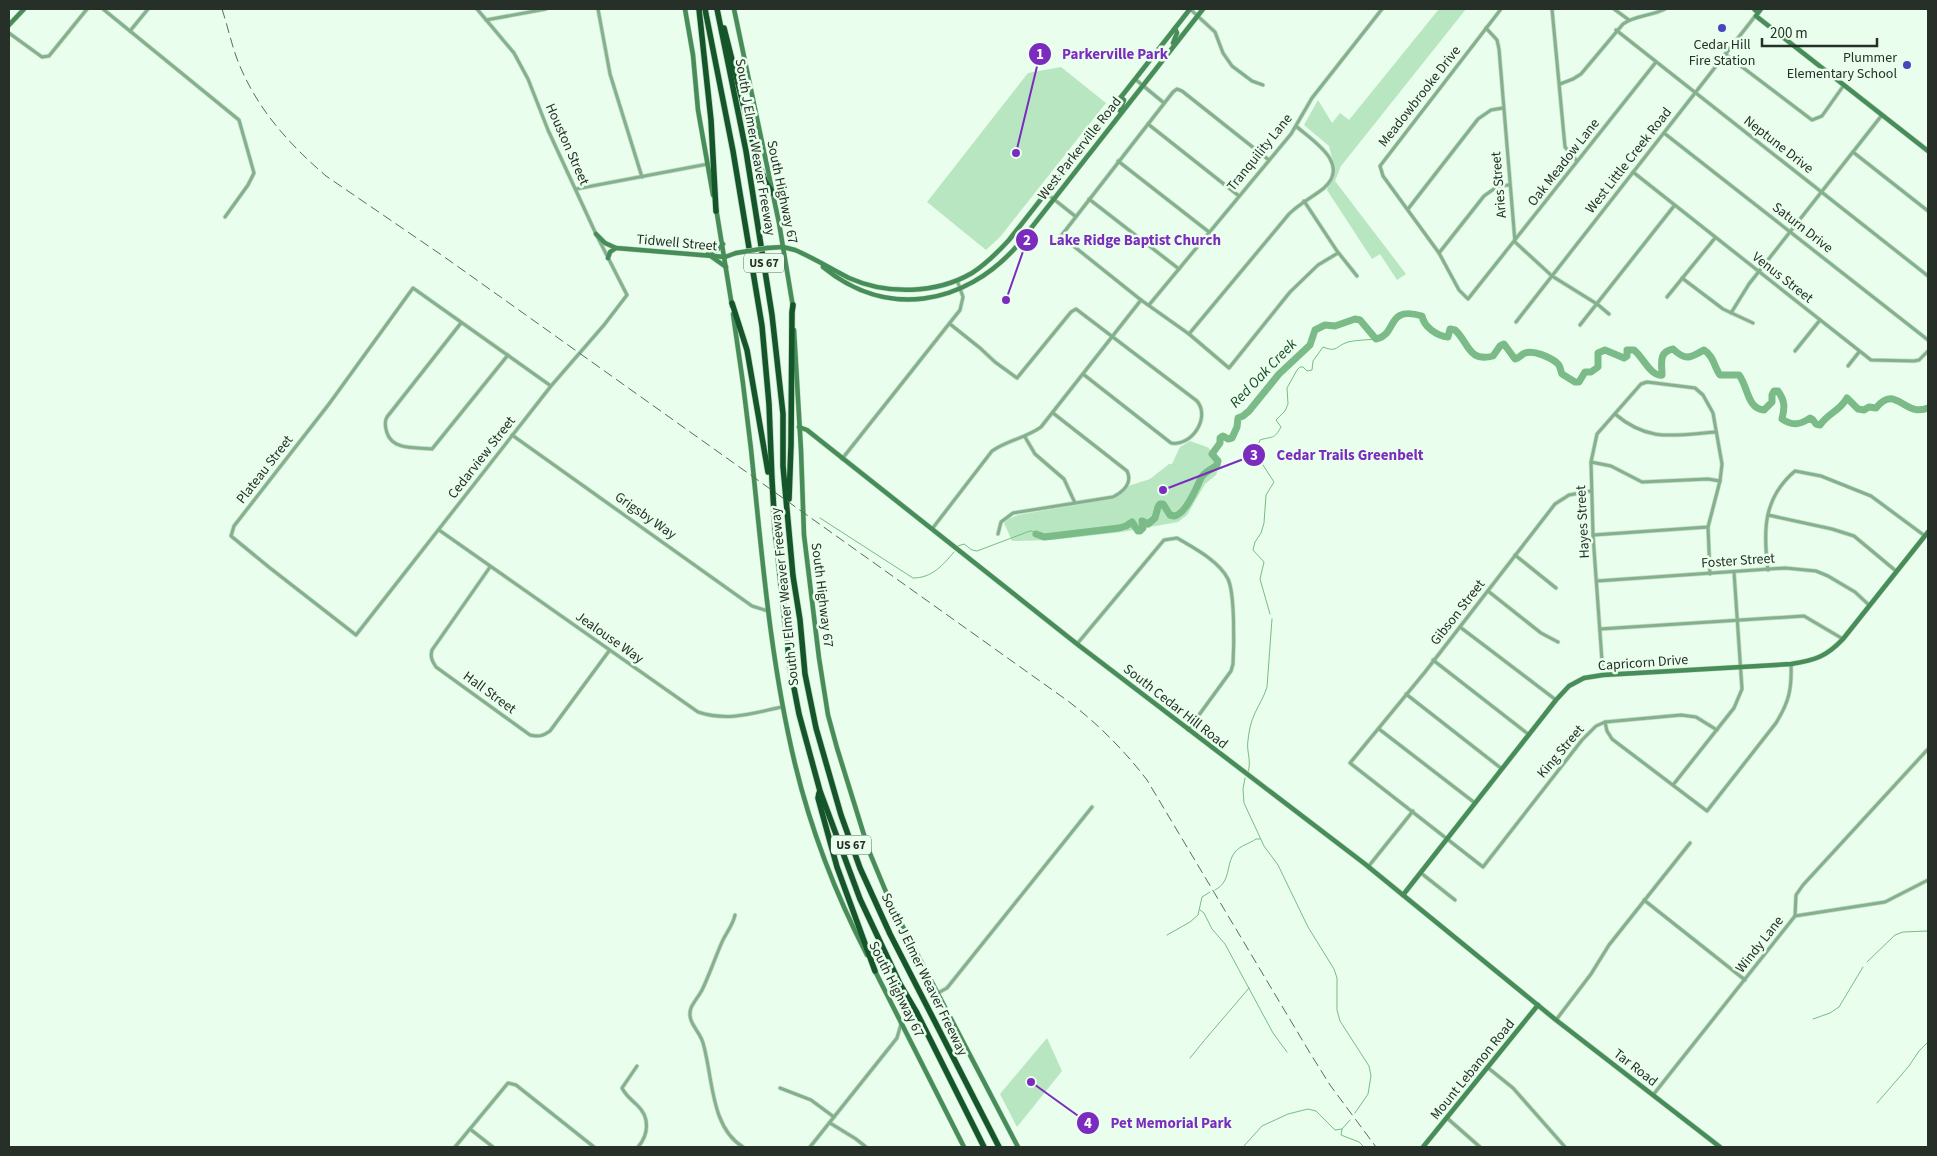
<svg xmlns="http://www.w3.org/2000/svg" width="1937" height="1156" font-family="'Source Sans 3',sans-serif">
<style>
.green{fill:#b8e6c0}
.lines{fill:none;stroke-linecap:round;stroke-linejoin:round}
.stream{stroke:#7abb87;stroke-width:1}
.river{stroke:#7abb87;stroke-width:7}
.street-casing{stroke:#c6d9c9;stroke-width:4.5}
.secondary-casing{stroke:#c6d9c9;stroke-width:5.5}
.highway-casing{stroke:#c6d9c9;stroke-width:7}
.street{stroke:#83b18c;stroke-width:3}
.secondary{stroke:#468d58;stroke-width:4.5}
.highway{stroke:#15552a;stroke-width:5.5}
.rail{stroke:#5e6b60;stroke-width:1;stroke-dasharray:10 5;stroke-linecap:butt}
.secondary-bridge-casing{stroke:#c6d9c9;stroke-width:5.5;stroke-linecap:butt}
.secondary-bridge{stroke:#468d58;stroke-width:4.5}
.poi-dot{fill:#4945bb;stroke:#e9feec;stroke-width:2}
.labels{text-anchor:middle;stroke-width:5;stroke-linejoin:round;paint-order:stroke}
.shield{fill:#e9feec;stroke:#606e63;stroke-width:1}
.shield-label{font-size:12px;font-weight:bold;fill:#263028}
.poi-label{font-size:14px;fill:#263028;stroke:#e9feec}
.street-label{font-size:14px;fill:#263028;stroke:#e9feec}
.water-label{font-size:15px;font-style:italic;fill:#184826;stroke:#e9feec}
.leader{fill:none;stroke:#7b2cbf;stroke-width:2}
.callout-dot{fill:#7b2cbf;stroke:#e9feec;stroke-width:2}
.mark-label{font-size:15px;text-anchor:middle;font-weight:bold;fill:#fff}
.callout-label{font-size:15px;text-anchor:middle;font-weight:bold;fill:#7b2cbf;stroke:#e9feec;stroke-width:5;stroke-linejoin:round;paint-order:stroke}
</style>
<rect width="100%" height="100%" fill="#e9feec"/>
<g class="green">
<path d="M 1439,9 L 1466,9 L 1341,166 L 1335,181 L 1406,274 L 1397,280 L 1380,254 L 1372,259 L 1327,190 L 1334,165 L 1329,146 L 1304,125 L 1318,100 L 1332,123 L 1340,113 L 1349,120 Z"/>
<path d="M 1061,67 L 1106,103 L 1000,237 L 986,250 L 927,202 L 1028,73 Z"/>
<path d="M 1190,441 L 1207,447 L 1217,455 L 1220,463 L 1216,475 L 1205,484 L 1187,515 L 1178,522 L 1122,532 L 1052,540 L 1012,541 L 1004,523 L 1008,519 L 1018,515 L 1114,498 L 1121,494 L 1128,486 L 1150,479 L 1169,464 L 1172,464 L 1180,447 Z"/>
<path d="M 1047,1038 L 1062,1071 L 1017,1127 L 1000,1094 Z"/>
</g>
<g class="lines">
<g class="stream">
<path d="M 820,518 L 913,578 C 932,578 943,565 954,552"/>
<path d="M 958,546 L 964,544 L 972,550 L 977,551 L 1030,531 L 1032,531 L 1036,534"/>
<path d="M 1270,614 L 1260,579 L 1264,562 L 1253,550 L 1255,542 L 1261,533 L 1264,523 L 1266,495 L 1274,482 L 1261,462 L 1257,447 L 1260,440 C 1272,436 1274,440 1281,427 L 1276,420 L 1285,411 L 1288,404 L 1287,388 L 1297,370 L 1300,367 L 1303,367 L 1307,371 L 1312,370 L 1313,361 L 1323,347 C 1338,353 1335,346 1348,342 C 1356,340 1367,340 1376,339"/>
<path d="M 1248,772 C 1252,761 1246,751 1248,740 C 1249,731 1251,721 1255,713 C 1259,704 1264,697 1267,687 L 1272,619"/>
<path d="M 1245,778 L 1243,789 L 1244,803 L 1264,846 L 1278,865 L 1308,927 L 1334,969 L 1337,978 L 1337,1010 L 1340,1021 L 1369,1066 L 1371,1076 L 1368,1094 L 1355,1113"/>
<path d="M 1215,890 C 1232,881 1225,865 1235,852 C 1241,845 1249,844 1256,839 L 1260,839"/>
<path d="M 1200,910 L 1204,913 L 1212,929 L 1225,944 L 1273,1033 L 1287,1052"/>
<path d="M 1167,935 L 1190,922 L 1198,915 L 1202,897 L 1210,892"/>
<path d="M 1867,962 L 1895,935 L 1903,932 L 1928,931"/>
<path d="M 1813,1019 L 1830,1013 L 1839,1007 L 1863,967"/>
<path d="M 1190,1058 C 1209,1034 1229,1012 1249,988"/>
<path d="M 1877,1103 L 1909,1066 L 1919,1051 L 1928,1042"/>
<path d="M 1350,1120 L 1342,1129 L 1341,1135 L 1359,1142 L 1364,1147"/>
<path d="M 1243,1147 L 1262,1126 L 1288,1114 L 1308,1109 L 1316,1111 L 1335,1130 L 1342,1129"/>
</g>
<path class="river" d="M 1036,534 L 1044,537 L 1119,528 L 1126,526 L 1132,522 L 1138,531 L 1140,531 L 1143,528 L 1142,521 L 1148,524 L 1155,518 L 1158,507 L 1160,504 L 1163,504 L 1170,515 L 1174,516 C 1185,515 1197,487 1201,478 C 1204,472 1212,469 1217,465 L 1218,461 L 1212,454 L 1220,443 L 1220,438 L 1223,436 L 1228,439 L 1232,438 L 1237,427 L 1238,418 L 1243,416 L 1249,411 L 1279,374 L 1310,345 L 1315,330 L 1325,325 L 1335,326 L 1355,319 L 1360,320 L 1376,339 C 1398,335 1385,305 1422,316 C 1424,327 1437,336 1448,337 L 1450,329 L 1455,330 C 1468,341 1468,363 1493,356 L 1500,346 L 1504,344 L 1515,359 C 1520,358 1520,355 1525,353 C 1534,350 1550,357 1557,363 C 1561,366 1560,370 1562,374 L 1575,382 L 1579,382 L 1585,372 L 1591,372 L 1598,367 L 1598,353 L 1605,350 L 1624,358 L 1627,356 L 1627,350 L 1634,350 C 1643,357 1651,377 1662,375 C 1662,364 1658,352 1673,349 C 1687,362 1690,357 1704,350 C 1714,356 1714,367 1720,375 L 1739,375 C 1748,386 1747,409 1764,410 L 1772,402 L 1772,395 L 1774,391 L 1778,391 C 1785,401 1785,407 1782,419 C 1792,426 1800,425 1810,418 L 1813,420 L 1816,424 L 1820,425 C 1829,412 1839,412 1847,398 L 1858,409 L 1864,410 L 1869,407 L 1876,408 C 1896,383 1904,418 1928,408"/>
<defs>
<g id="street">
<path d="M 103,9 L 239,120 L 254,173 L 248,185 L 225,217"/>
<path d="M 477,9 L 514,53 L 528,79 L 548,130 L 596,234 L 627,295 L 604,325 L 551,386 L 356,635 L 270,568 L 231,536 L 234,526 L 329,404 L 413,288 L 551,386"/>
<path d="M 598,9 L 610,74 L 642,177"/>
<path d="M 1190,9 L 1215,32 L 1223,53 L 1232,66 L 1252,81 L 1263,85"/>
<path d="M 1501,9 L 1380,166 L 1383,176 L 1439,253 L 1459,290 L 1468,299 L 1656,62"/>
<path d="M 1552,9 L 1565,147 L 1577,161"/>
<path d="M 1614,9 L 1629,20"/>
<path d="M 486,20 L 546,9"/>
<path d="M 1486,28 L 1497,40 L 1499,49 L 1515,242 L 1552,276 L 1597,304 L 1609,314"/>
<path d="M 1616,30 L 1928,276"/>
<path d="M 130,31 L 148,9"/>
<path d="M 9,33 L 42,57 L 49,56 L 87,9"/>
<path d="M 1725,54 L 1812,120 L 1822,116 L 1844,85"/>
<path d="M 1135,79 L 1164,103"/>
<path d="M 1560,84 L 1573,79 L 1581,74 L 1623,24 C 1635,15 1652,16 1665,9"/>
<path d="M 1148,124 L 1239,196"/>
<path d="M 1664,133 L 1928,340"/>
<path d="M 1853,152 L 1928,211"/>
<path d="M 1269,160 L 1182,91 L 1177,89 L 1173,92 L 1061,236 L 1141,300 L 1189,334 L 1229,368 L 1290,292 L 1318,265 L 1338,253"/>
<path d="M 1118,161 L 1209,232"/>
<path d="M 1633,172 L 1871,360 L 1914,361 L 1919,360 L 1928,351"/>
<path d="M 576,189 L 708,164"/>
<path d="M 1046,193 L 1075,216"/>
<path d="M 1089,199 L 1179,269"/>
<path d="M 1304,201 L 1337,251 L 1357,276"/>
<path d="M 1408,209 L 1478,119 L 1491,110 L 1503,108"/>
<path d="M 1439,253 L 1484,196 L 1498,186 L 1509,185"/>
<path d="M 1682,278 L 1723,309 L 1753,323"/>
<path d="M 1667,297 L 1715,238"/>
<path d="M 1149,305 L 1291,134 L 1312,98 L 1382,9"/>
<path d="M 1731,313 L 1749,284 L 1882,115"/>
<path d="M 1516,322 L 1756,15"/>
<path d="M 461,323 L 387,417 C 384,422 385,427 387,433 C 393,451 417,447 432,449 L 508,355"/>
<path d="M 950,324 L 980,348 L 995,362 L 1017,378 L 1071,312 L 1076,309 L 1197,401 C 1211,418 1191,447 1171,443 L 1083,374"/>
<path d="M 1580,325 L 1674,206"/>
<path d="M 1189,334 L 1289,214 C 1300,203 1313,197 1324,188 C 1351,164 1313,141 1297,127"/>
<path d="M 1795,351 L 1820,320"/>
<path d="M 1848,366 L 1859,352"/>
<path d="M 1615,414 C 1649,443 1675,435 1716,432"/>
<path d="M 512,435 L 752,606 L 768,611"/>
<path d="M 1025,437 L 1035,454 L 1064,479 L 1075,503"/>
<path d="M 842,459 L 960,310 L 963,297 L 957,280"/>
<path d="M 1591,462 L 1611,466 L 1642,482 L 1708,479 L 1720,481"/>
<path d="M 1591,491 L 1569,495 L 1555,504 L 1425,672 L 1350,763 L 1483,867 L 1582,740 L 1596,726 L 1605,722 L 1681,715 L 1696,717 L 1717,730"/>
<path d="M 1768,515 L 1832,529 L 1854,536 L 1896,571"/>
<path d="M 932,529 L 992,451 C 1008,440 1026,438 1041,427 L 1141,300"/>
<path d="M 439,530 L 698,712 C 728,722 753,713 782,707"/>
<path d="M 998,534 L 1001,522 L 1013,513 L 1113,497 C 1123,492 1133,483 1127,471 L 1053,413"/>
<path d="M 1593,535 L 1708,527"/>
<path d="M 1515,555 L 1556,588"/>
<path d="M 490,567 L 432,650 C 430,657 432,661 436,667 L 530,735 C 539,737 543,736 550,731 L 609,651"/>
<path d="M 1768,570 C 1763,531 1763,498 1795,471 L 1821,476 L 1871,496 L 1925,536"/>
<path d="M 1597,581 L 1785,568 L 1816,571 L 1828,576 L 1855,592 L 1869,605"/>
<path d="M 1488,591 L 1541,633 L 1558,642"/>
<path d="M 1460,627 L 1556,700"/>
<path d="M 1600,629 L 1804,616 L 1843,639"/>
<path d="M 1077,644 L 1164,540 L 1177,538 C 1194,548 1219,561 1228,579 C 1235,594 1234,646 1233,664 L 1231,671 L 1188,730"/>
<path d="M 1433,660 L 1528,734"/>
<path d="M 1603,675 L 1593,535 L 1591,462 L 1597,434 L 1641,384 L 1647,382 L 1695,388 L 1703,395 L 1713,413 L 1722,464 L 1720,481 L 1708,527 L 1710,574"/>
<path d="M 1406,694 L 1502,769"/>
<path d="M 1605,722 L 1607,731 L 1612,739 L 1707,811 L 1776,723 C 1789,702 1792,689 1791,664"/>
<path d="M 1379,729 L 1475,803"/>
<path d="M 1673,785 L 1734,708 L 1742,689 L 1734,572"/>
<path d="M 1368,867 L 1413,811"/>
<path d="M 1421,873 L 1455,900"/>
<path d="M 1644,900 L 1745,980"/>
<path d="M 735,915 C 733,925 726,933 722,942 C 715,958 710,973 703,988 C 700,995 694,1001 691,1008 C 686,1022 700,1031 703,1043 C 713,1076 710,1127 743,1147"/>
<path d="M 1795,916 L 1796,895 L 1803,885 L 1928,749"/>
<path d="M 938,993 L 947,988 L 1092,807"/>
<path d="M 1556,1020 L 1591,974 L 1609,945 L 1690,843"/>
<path d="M 637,1066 L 622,1088 C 626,1096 631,1099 637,1105 C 650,1117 649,1134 638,1147"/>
<path d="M 1487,1067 L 1513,1088 L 1565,1147"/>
<path d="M 780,1088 L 811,1100 L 834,1117"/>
<path d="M 1653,1095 L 1795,916 L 1885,902 L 1928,880"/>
<path d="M 1447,1118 L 1480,1147"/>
<path d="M 830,1123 L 856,1139 L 866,1147"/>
<path d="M 470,1129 L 493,1147"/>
<path d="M 455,1147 L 508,1083 L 516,1085 L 594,1147"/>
<path d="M 810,1147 L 897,1038 L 901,1024"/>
</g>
<g id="secondary">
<path d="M 685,9 L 693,55 L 698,110 L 713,195"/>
<path d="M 734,9 L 779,223 L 793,307"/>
<path d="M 1754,9 L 1758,13 L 1761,9"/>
<path d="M 1756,16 L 1928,151"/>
<path d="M 9,25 L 24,9"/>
<path d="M 1173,43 L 1177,33 L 1175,28"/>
<path d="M 1120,111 L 1124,100 L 1121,97"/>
<path d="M 716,208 L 732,306"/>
<path d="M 596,234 L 605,243 L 616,248 L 725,257 L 736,253"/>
<path d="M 767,248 L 783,247 L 795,250 C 814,258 831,269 849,278 C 887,295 936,294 972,273 C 986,264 998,252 1009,240 L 1190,9"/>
<path d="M 708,254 L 717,250 L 723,244"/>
<path d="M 712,257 L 726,267"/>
<path d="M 608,258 L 610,252 L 616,248"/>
<path d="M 823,267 C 886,319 964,306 1017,246 L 1203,9"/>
<path d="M 733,314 C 740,359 746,404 751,449 C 762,555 770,660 795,764 C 811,830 836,895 867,955"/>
<path d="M 794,330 L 801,450 L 804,535 L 819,658 L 828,715 L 837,748 L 869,851 L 891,904 L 1018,1147"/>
<path d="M 799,427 L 807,430 L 1077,644 L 1365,864 L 1556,1020 L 1720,1147"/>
<path d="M 1403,895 L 1556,700 L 1569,686 L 1584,678 L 1603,675 L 1791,664 C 1815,660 1826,657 1843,639 L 1928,532"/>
<path d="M 874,969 L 964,1147"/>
<path d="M 1423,1147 L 1538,1005"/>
</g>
<g id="highway">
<path d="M 699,9 L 711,120 L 716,211"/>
<path d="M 705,9 L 733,151 L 762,326 L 769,404 L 772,480 L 775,528 L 790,667 L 799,714 L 820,791 L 860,899 L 900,984 L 917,1013 L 984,1147"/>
<path d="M 717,9 L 746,151 L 772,315 L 783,414 L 783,466 L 793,576 L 800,620 L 805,674 L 816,728 L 841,815 L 860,868 L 890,934 L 999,1147"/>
<path d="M 724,28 L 757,159 L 766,183 L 773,193"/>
<path d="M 732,303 L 747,350 L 768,472"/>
<path d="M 789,499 L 791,445 L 792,312 L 793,305"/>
<path d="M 819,793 L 818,798 L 837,867 L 875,971"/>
</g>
</defs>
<use href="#street" class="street-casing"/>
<use href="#secondary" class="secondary-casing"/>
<use href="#highway" class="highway-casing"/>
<use href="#street" class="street"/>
<use href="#secondary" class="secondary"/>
<use href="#highway" class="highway"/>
<path class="rail" d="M 222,9 C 228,27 232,47 239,64 C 258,110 289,144 326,176 L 443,256 L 1068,701 C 1098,724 1124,750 1147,780 L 1310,1053 L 1330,1085 L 1376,1147"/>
<defs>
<path id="secondary-bridge" d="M 736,253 L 767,248"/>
</defs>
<use href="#secondary-bridge" class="secondary-bridge-casing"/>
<use href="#secondary-bridge" class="secondary-bridge"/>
</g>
<g class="poi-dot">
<circle cx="1722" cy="28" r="5"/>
<circle cx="1907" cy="65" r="5"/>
</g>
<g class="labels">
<g class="shield">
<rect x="744" y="253.5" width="40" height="19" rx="4"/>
<rect x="831" y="835.5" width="40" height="19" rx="4"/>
</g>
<g class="shield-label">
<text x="764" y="267">US 67</text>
<text x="851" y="849">US 67</text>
</g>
<g class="poi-label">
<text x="1722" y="49">Cedar Hill<tspan x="1722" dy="16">Fire Station</tspan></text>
<text x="1897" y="62" text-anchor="end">Plummer<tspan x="1897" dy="16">Elementary School</tspan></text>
</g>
<g class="street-label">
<text transform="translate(1419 96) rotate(-52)" y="5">Meadowbrooke Drive</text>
<text transform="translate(568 144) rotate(66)" y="5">Houston Street</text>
<text transform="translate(1779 144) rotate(38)" y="5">Neptune Drive</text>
<text transform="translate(756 147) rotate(80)" y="5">South J Elmer Weaver Freeway</text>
<text transform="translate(1079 148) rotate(-52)" y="5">West Parkerville Road</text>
<text transform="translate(1259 152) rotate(-51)" y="5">Tranquility Lane</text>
<text transform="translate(1628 160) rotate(-52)" y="5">West Little Creek Road</text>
<text transform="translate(1563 162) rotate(-52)" y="5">Oak Meadow Lane</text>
<text transform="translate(1498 185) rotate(-95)" y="5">Aries Street</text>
<text transform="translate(783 192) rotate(78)" y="5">South Highway 67</text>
<text transform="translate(1803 227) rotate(38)" y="5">Saturn Drive</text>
<text transform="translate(677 242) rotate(5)" y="5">Tidwell Street</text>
<text transform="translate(1783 277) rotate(38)" y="5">Venus Street</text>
<text transform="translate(481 457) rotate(-52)" y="5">Cedarview Street</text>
<text transform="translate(264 469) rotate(-52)" y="5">Plateau Street</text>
<text transform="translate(646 515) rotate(35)" y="5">Grigsby Way</text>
<text transform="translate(1582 522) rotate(-93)" y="5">Hayes Street</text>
<text transform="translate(1738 560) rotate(-4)" y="5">Foster Street</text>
<text transform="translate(823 595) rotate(83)" y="5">South Highway 67</text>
<text transform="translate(784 597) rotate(-96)" y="5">South J Elmer Weaver Freeway</text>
<text transform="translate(1457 612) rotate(-52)" y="5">Gibson Street</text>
<text transform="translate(610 637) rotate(35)" y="5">Jealouse Way</text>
<text transform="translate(1643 662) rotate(-4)" y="5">Capricorn Drive</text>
<text transform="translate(490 692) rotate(36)" y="5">Hall Street</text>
<text transform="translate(1176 706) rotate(38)" y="5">South Cedar Hill Road</text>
<text transform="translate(1560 751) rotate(-50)" y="5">King Street</text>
<text transform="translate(1759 944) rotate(-52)" y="5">Windy Lane</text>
<text transform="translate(925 974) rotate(64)" y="5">South J Elmer Weaver Freeway</text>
<text transform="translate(897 989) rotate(63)" y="5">South Highway 67</text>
<text transform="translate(1636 1067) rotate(38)" y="5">Tar Road</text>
<text transform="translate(1472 1069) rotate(-51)" y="5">Mount Lebanon Road</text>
</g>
<g class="water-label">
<text transform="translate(1263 373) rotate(-46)" y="5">Red Oak Creek</text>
</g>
</g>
<path class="leader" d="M1016 153L1040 54M1006 300L1027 240M1163 490L1254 455M1031 1082L1088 1123"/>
<g class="callout-dot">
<circle cx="1016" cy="153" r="5"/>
<circle cx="1006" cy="300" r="5"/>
<circle cx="1163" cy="490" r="5"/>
<circle cx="1031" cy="1082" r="5"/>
<circle cx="1040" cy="54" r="12"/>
<circle cx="1027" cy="240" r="12"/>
<circle cx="1254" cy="455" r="12"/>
<circle cx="1088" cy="1123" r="12"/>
</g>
<g class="mark-label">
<text x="1040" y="59">1</text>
<text x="1027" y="245">2</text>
<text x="1254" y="460">3</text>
<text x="1088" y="1128">4</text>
</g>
<g class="callout-label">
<text x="1115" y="59">Parkerville Park</text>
<text x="1135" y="245">Lake Ridge Baptist Church</text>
<text x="1350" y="460">Cedar Trails Greenbelt</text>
<text x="1171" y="1128">Pet Memorial Park</text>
</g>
<rect width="1937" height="1156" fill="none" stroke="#263028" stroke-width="20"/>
<path d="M1762 38v8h115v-8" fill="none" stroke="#263028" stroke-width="2.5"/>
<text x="1770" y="38" font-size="15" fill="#263028" stroke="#e9feec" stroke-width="4" paint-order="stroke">200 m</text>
</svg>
